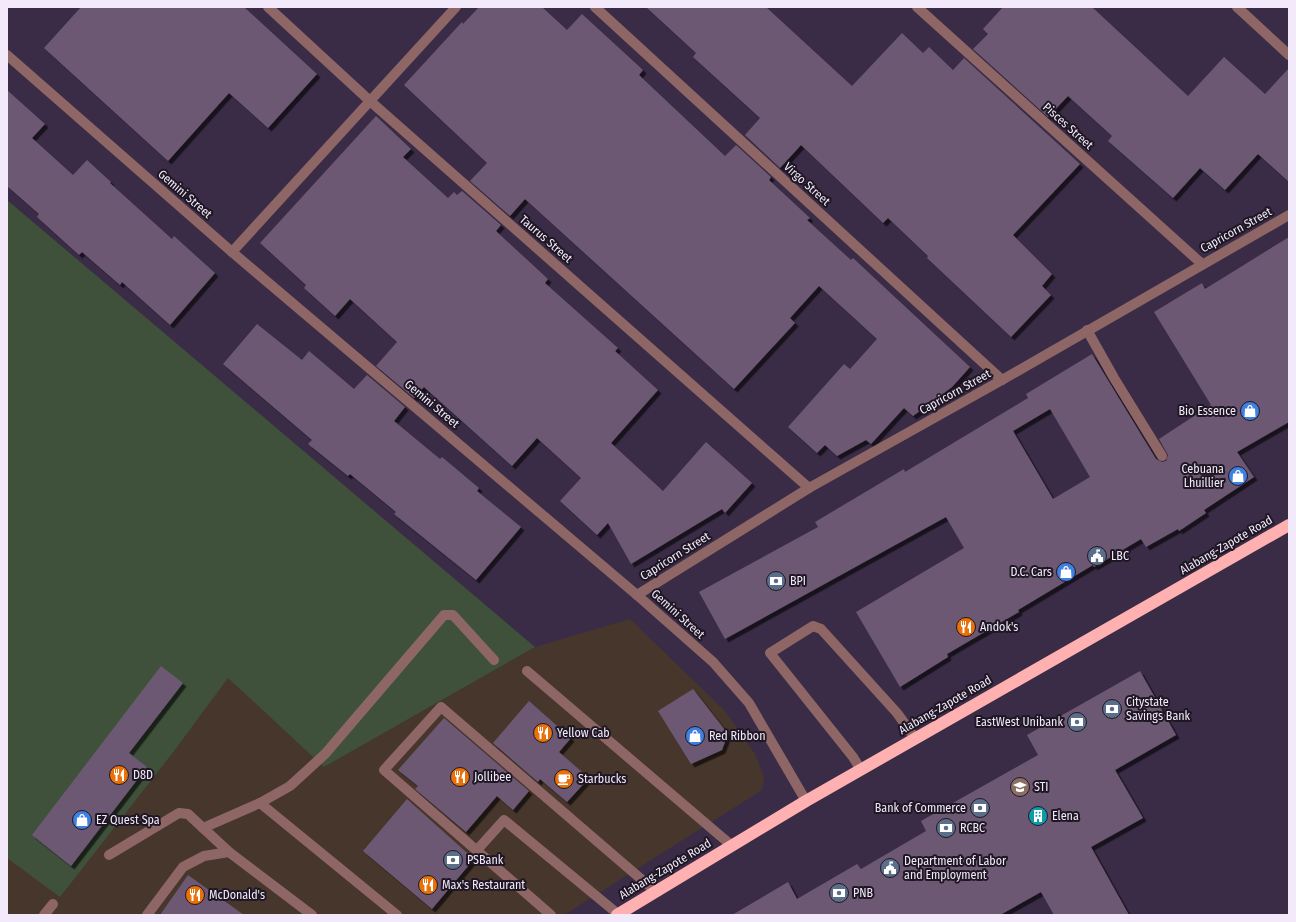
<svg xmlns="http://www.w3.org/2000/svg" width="1296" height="922" font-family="'Fira Sans Condensed',sans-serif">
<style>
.commercial{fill:#47362c}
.green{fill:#3f513a}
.building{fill:#6c5873;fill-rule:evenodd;filter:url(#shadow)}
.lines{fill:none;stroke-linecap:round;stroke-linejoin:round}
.minor{stroke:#8e6666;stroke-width:10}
.highway{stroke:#ffb1b1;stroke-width:12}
.labels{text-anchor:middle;stroke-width:4;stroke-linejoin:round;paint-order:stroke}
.street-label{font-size:12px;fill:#f2e9fa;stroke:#1e1723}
.poi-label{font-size:12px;fill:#f2e9fa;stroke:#1e1723;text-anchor:start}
</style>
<defs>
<filter id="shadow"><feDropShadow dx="3.5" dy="3.5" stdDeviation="0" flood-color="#0009"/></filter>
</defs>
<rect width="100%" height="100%" fill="#3a2c46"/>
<path class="commercial" d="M 7,492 L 237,666 L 324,767 L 535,647 L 630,619 L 725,711 L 755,754 L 764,777 L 762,790 L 564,915 L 7,915 Z"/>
<path class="green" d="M 7,200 L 535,647 L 324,767 L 228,678 L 174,751 L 60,897 L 7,858 Z"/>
<g class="building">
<path d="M 81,7 L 244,7 L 317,74 L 268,128 L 229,93 L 168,161 L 44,48 Z"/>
<path d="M 479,7 L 542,7 L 567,30 L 582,14 L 643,70 L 639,75 L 725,156 L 736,145 L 771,177 L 769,180 L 810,218 L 807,220 L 851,260 L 853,258 L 970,367 L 952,387 L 913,416 L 904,408 L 871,444 L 866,440 L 837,456 L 825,445 L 817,453 L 788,427 L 844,364 L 850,369 L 877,339 L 819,286 L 790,318 L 795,323 L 734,389 L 525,199 L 510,216 L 470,181 L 487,163 L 404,85 L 462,22 L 463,24 Z"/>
<path d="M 646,7 L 766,7 L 852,86 L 902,33 L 923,53 L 929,47 L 953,70 L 964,58 L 1080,164 L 1013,235 L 1052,274 L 1042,286 L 1051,295 L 1011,337 L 927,258 L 928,256 L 888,218 L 883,223 L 801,145 L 780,168 L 745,135 L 760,118 L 693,57 L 696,53 Z"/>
<path d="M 1003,7 L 1092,7 L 1188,96 L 1224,57 L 1265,94 L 1289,68 L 1289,182 L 1258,154 L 1225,190 L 1200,168 L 1173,198 L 1108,141 L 1112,136 L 1068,96 L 1048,117 L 973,49 L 988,34 L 983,29 Z"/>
<path d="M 7,90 L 45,124 L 32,138 L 73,175 L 87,160 L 111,182 L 110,183 L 172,239 L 174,236 L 215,273 L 170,325 L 122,282 L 120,285 L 82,252 L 79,255 L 37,217 L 39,214 L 7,186 Z"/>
<path d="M 376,116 L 411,149 L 403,157 L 448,198 L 454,192 L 457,195 L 462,191 L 501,225 L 496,231 L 548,279 L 545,283 L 618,348 L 615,351 L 658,390 L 611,443 L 663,491 L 706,442 L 752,483 L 725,513 L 722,509 L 631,564 L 608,523 L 597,535 L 560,501 L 581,478 L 537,438 L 512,466 L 424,387 L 414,398 L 376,366 L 397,342 L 350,299 L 335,316 L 304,288 L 306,285 L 260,243 Z"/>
<path d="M 1289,237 L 1289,422 L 1237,452 L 1254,477 L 1204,510 L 1206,513 L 1179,531 L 1178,529 L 1146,547 L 1141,539 L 1094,567 L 1093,565 L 1018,610 L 1019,612 L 947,654 L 948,657 L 900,687 L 856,612 L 964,548 L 946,517 L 725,639 L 699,592 L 818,527 L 815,522 L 904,469 L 905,472 L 1028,398 L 1026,394 L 1092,354 L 1156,459 L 1162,462 L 1166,461 L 1168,455 L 1159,439 L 1211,405 L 1154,312 L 1202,283 L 1205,289 ZM 1050,409 L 1090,477 L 1053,499 L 1013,431 Z"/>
<path d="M 257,324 L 302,360 L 309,351 L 354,389 L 367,375 L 405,407 L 394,421 L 440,459 L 442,457 L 479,488 L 477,491 L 521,527 L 476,580 L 394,514 L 396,512 L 350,474 L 348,476 L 308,444 L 312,440 L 223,364 Z"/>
<path d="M 161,666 L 183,683 L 129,753 L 147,767 L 71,866 L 32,835 Z"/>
<path d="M 1140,671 L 1176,735 L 1115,770 L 1143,818 L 1091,847 L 1129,915 L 1054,915 L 1041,892 L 1000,915 L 732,915 L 788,882 L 797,899 L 857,864 L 861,869 L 926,831 L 921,821 L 1038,755 L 1027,735 Z"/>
<path d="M 693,689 L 728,734 L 722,750 L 691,764 L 658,711 Z"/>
<path d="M 529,701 L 571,738 L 559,752 L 589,778 L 567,802 L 540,779 L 538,782 L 493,743 Z"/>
<path d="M 444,718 L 529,791 L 513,810 L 497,796 L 466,832 L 415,789 L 418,786 L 398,770 Z"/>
<path d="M 407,799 L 474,859 L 432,909 L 363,851 Z"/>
<path d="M 188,875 L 244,915 L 160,915 Z"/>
</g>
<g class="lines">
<g class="minor">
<path d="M 268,7 L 370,101 L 809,488"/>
<path d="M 595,7 L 1002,380"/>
<path d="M 917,7 L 1202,264"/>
<path d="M 1237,7 L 1289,55"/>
<path d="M 7,55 L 232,252 L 637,595 L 713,662 L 749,703 L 806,801"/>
<path d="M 232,252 L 456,7"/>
<path d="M 1087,330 L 1114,378 L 1162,456"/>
<path d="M 637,595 L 809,488 L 1002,380 L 1289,215"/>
<path d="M 527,671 L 731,845"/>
<path d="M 861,770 L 853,757 L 770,653 L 813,626 L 821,629 L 897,713 L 915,738"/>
<path d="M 260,803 L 397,915"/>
<path d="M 203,828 L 260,803 L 290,786 L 325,754 L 444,615 L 453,615 L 494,660"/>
<path d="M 477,850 L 504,820 L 618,914"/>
<path d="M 109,855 L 179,813 L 188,814 L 229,852 L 312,915"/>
<path d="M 44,915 L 53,904"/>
<path d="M 147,915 L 183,867 L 204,856 L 229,852"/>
<path d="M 551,915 L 384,770 L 441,707 L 655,891"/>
</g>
<path class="highway" d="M 617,915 L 806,801 L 1289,525"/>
</g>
<defs>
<symbol id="shop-disc" viewBox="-11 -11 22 22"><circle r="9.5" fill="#3f7fe0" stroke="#1e1723"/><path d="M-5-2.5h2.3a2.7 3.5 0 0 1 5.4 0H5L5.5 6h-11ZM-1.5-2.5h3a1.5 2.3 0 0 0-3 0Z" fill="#fff"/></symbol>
<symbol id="civic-disc" viewBox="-11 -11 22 22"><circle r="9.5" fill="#5c6f8a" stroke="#1e1723"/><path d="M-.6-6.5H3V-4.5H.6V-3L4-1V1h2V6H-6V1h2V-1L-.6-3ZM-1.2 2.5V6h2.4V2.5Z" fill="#fff"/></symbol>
<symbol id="bank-disc" viewBox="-11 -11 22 22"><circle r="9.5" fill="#5c6f8a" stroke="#1e1723"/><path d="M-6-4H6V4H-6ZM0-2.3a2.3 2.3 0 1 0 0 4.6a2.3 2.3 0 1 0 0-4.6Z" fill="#fff"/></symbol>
<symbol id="restaurant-disc" viewBox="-11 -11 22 22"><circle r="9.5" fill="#e8710a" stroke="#1e1723"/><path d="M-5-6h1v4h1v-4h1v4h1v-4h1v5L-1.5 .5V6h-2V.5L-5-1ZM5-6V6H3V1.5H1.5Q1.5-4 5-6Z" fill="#fff"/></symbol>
<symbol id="cafe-disc" viewBox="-11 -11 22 22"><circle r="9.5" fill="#e8710a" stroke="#1e1723"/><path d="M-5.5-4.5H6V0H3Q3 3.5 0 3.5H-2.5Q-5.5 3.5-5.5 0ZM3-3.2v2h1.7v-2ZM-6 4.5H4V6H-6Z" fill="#fff"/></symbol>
<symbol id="university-disc" viewBox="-11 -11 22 22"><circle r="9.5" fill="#8d6e63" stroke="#1e1723"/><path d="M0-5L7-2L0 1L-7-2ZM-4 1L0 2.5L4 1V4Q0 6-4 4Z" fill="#fff"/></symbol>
<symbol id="building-disc" viewBox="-11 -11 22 22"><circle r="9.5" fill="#0f9aa8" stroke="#1e1723"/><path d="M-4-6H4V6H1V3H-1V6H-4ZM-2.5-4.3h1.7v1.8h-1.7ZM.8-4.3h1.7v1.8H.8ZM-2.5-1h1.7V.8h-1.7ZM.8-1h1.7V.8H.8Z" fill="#fff"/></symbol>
</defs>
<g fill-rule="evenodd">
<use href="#shop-disc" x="1239" y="400" width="22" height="22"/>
<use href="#shop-disc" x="1227" y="465" width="22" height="22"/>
<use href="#civic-disc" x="1086" y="545" width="22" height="22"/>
<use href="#shop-disc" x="1055" y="561" width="22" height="22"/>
<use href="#bank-disc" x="765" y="570" width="22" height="22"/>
<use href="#restaurant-disc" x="955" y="616" width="22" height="22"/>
<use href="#bank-disc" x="1101" y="698" width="22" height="22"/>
<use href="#bank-disc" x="1066" y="711" width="22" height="22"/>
<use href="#restaurant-disc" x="532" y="722" width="22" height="22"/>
<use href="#shop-disc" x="684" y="725" width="22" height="22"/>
<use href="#restaurant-disc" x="108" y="764" width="22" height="22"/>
<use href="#restaurant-disc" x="449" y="766" width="22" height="22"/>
<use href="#cafe-disc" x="553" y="768" width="22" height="22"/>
<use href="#university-disc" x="1009" y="776" width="22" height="22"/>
<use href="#bank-disc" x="969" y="797" width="22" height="22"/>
<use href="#building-disc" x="1027" y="805" width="22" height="22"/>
<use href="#shop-disc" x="71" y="809" width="22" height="22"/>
<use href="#bank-disc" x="935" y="817" width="22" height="22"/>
<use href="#bank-disc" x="442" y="849" width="22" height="22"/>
<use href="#civic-disc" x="879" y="857" width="22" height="22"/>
<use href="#restaurant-disc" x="417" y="874" width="22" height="22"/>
<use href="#bank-disc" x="828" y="882" width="22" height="22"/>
<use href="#restaurant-disc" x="184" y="884" width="22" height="22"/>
</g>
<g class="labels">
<g class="street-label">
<text transform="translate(1068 126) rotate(42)" y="4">Pisces Street</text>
<text transform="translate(807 184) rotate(42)" y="4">Virgo Street</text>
<text transform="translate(185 194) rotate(41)" y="4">Gemini Street</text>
<text transform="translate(1236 230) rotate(-29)" y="4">Capricorn Street</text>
<text transform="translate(546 239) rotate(41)" y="4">Taurus Street</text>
<text transform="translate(955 392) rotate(-29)" y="4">Capricorn Street</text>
<text transform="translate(432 404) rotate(40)" y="4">Gemini Street</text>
<text transform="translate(1226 545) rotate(-30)" y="4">Alabang-Zapote Road</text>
<text transform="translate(675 556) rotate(-32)" y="4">Capricorn Street</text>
<text transform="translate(678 614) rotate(42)" y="4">Gemini Street</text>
<text transform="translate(945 705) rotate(-30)" y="4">Alabang-Zapote Road</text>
<text transform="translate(665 869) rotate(-31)" y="4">Alabang-Zapote Road</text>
</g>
<g class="poi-label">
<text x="1236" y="415" text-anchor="end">Bio Essence</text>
<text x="1224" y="473" text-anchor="end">Cebuana<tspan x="1224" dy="14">Lhuillier</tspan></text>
<text x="1111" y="560">LBC</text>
<text x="1052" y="576" text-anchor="end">D.C. Cars</text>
<text x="790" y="585">BPI</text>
<text x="980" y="631">Andok's</text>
<text x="1126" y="706">Citystate<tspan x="1126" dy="14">Savings Bank</tspan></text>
<text x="1063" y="726" text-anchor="end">EastWest Unibank</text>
<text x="557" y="737">Yellow Cab</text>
<text x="709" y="740">Red Ribbon</text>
<text x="133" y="779">D8D</text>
<text x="474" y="781">Jollibee</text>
<text x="578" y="783">Starbucks</text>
<text x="1034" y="791">STI</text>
<text x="966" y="812" text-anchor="end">Bank of Commerce</text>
<text x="1052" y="820">Elena</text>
<text x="96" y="824">EZ Quest Spa</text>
<text x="960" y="832">RCBC</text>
<text x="467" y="864">PSBank</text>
<text x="904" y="865">Department of Labor<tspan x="904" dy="14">and Employment</tspan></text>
<text x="442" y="889">Max's Restaurant</text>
<text x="853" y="897">PNB</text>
<text x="209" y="899">McDonald's</text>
</g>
</g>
<rect width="1296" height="922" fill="none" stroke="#f2e9fa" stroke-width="16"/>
</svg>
